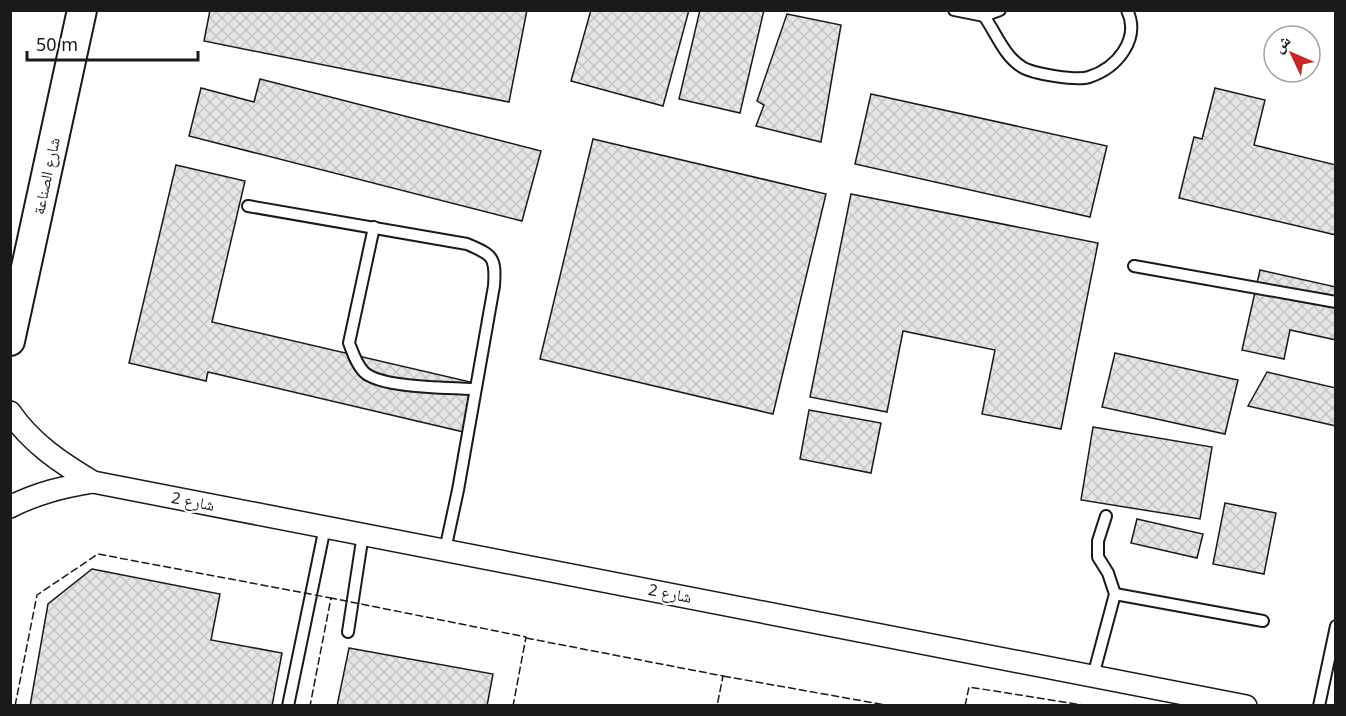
<svg xmlns="http://www.w3.org/2000/svg" width="1346" height="716" font-family="'Noto Sans','Noto Naskh Arabic',sans-serif">
<style>
.building{fill:url(#building-cross-hatch);stroke:#1a1a1a;stroke-width:1.5}
.lines{fill:none;stroke-linecap:round;stroke-linejoin:round}
.lane-casing{stroke:#1a1a1a;stroke-width:14}
.street-casing{stroke:#1a1a1a;stroke-width:24}
.secondary-casing{stroke:#1a1a1a;stroke-width:32}
.lane{stroke:#fff;stroke-width:10}
.street{stroke:#fff;stroke-width:21}
.secondary{stroke:#fff;stroke-width:28}
.fence{stroke:#1a1a1a;stroke-width:1.5;stroke-dasharray:8 3;stroke-linecap:butt}
.labels{text-anchor:middle;stroke-width:4.5;stroke-linejoin:round;paint-order:stroke}
.street-label{font-size:16px;fill:#1a1a1a;stroke:#fff}
</style>
<defs>
<pattern id="building-cross-hatch" width="8" height="8" patternUnits="userSpaceOnUse" patternTransform="scale(1.5)"><rect width="8" height="8" fill="#e6e6e6"/><path d="M0 0l8 8M0 8l8-8" fill="none" stroke="#c5c5c5"/></pattern>
</defs>
<rect width="100%" height="100%" fill="#fff"/>
<g class="building">
<path d="M 210,10 L 527,10 L 509,102 L 204,41 Z"/>
<path d="M 591,10 L 689,10 L 663,106 L 571,81 Z"/>
<path d="M 700,10 L 764,10 L 740,113 L 679,99 Z"/>
<path d="M 787,14 L 841,25 L 821,142 L 756,126 L 764,105 L 757,101 Z"/>
<path d="M 260,79 L 541,151 L 522,221 L 189,136 L 201,88 L 254,102 Z"/>
<path d="M 1215,88 L 1265,100 L 1254,145 L 1336,165 L 1336,235 L 1179,198 L 1194,137 L 1202,139 Z"/>
<path d="M 871,94 L 1107,146 L 1090,217 L 855,164 Z"/>
<path d="M 593,139 L 826,194 L 773,414 L 540,359 Z"/>
<path d="M 176,165 L 245,181 L 212,322 L 479,384 L 468,433 L 208,372 L 206,381 L 129,363 Z"/>
<path d="M 851,194 L 1098,243 L 1061,429 L 982,414 L 995,350 L 903,331 L 887,412 L 810,397 Z"/>
<path d="M 1260,270 L 1336,287 L 1336,340 L 1290,330 L 1284,359 L 1242,350 Z"/>
<path d="M 1115,353 L 1238,380 L 1225,434 L 1102,407 Z"/>
<path d="M 1267,372 L 1336,388 L 1336,426 L 1248,406 Z"/>
<path d="M 809,410 L 881,423 L 871,473 L 800,459 Z"/>
<path d="M 1093,427 L 1212,447 L 1200,519 L 1081,500 Z"/>
<path d="M 1225,503 L 1276,513 L 1264,574 L 1213,564 Z"/>
<path d="M 1137,519 L 1203,534 L 1197,558 L 1131,543 Z"/>
<path d="M 92,569 L 220,594 L 211,640 L 282,653 L 272,706 L 30,706 L 48,604 Z"/>
<path d="M 349,648 L 493,674 L 487,706 L 337,706 Z"/>
</g>
<g class="lines">
<defs>
<g id="lane">
<path d="M 954,10 L 984,16 L 1000,10"/>
<path d="M 984,16 C 996,33 1004,56 1022,67 C 1033,74 1077,81 1089,77 C 1117,68 1141,39 1127,10"/>
<path d="M 248,206 L 467,244 C 493,255 496,257 494,286 L 458,490 L 445,550"/>
<path d="M 374,227 L 349,343 C 353,353 356,364 364,372 C 380,388 450,388 475,389"/>
<path d="M 1134,266 L 1336,302"/>
<path d="M 1115,594 L 1263,621"/>
<path d="M 348,632 L 363,534"/>
<path d="M 1093,676 L 1115,594 L 1108,573 L 1098,557 L 1098,541 L 1106,516"/>
<path d="M 288,706 L 325,527"/>
<path d="M 1319,706 L 1336,626"/>
</g>
<g id="street">
<path d="M 10,412 C 31,443 61,463 93,482 L 1246,706"/>
<path d="M 10,507 C 37,493 63,487 93,482"/>
</g>
<path id="secondary" d="M 10,341 L 82,10"/>
</defs>
<use href="#lane" class="lane-casing"/>
<use href="#street" class="street-casing"/>
<use href="#secondary" class="secondary-casing"/>
<use href="#lane" class="lane"/>
<use href="#street" class="street"/>
<use href="#secondary" class="secondary"/>
<g class="fence">
<path d="M 331,600 L 331,598 L 526,637 L 513,706"/>
<path d="M 526,638 L 723,676 L 717,706"/>
<path d="M 723,676 L 891,706"/>
<path d="M 15,706 L 37,595 L 98,554 L 331,598 L 310,706"/>
<path d="M 965,706 L 969,687 L 1089,706"/>
</g>
</g>
<g class="labels">
<g class="street-label">
<text transform="translate(46 176) rotate(-78)" y="6">شارع الصناعة</text>
<text transform="translate(193 501) rotate(11)" y="6">شارع 2</text>
<text transform="translate(670 593) rotate(11)" y="6">شارع 2</text>
</g>
</g>
<rect width="1346" height="716" fill="none" stroke="#1a1a1a" stroke-width="24"/>
<g transform="translate(1292 54) rotate(314)"><circle r="28" fill="#ffffff" stroke="#a3a3a3" stroke-width="1.5"/>
<path d="M0-4.5L10 22L0 15L-10 22Z" fill="#c62828"/>
<text y="-9" font-size="16" font-weight="bold" text-anchor="middle" fill="#1a1a1a">ش</text>
</g>
<path d="M27 51v9h171v-9" fill="none" stroke="#1a1a1a" stroke-width="3"/>
<text x="36" y="51" font-size="18" fill="#1a1a1a" stroke="#ffffff" stroke-width="4.5" paint-order="stroke">50 m</text>
</svg>
